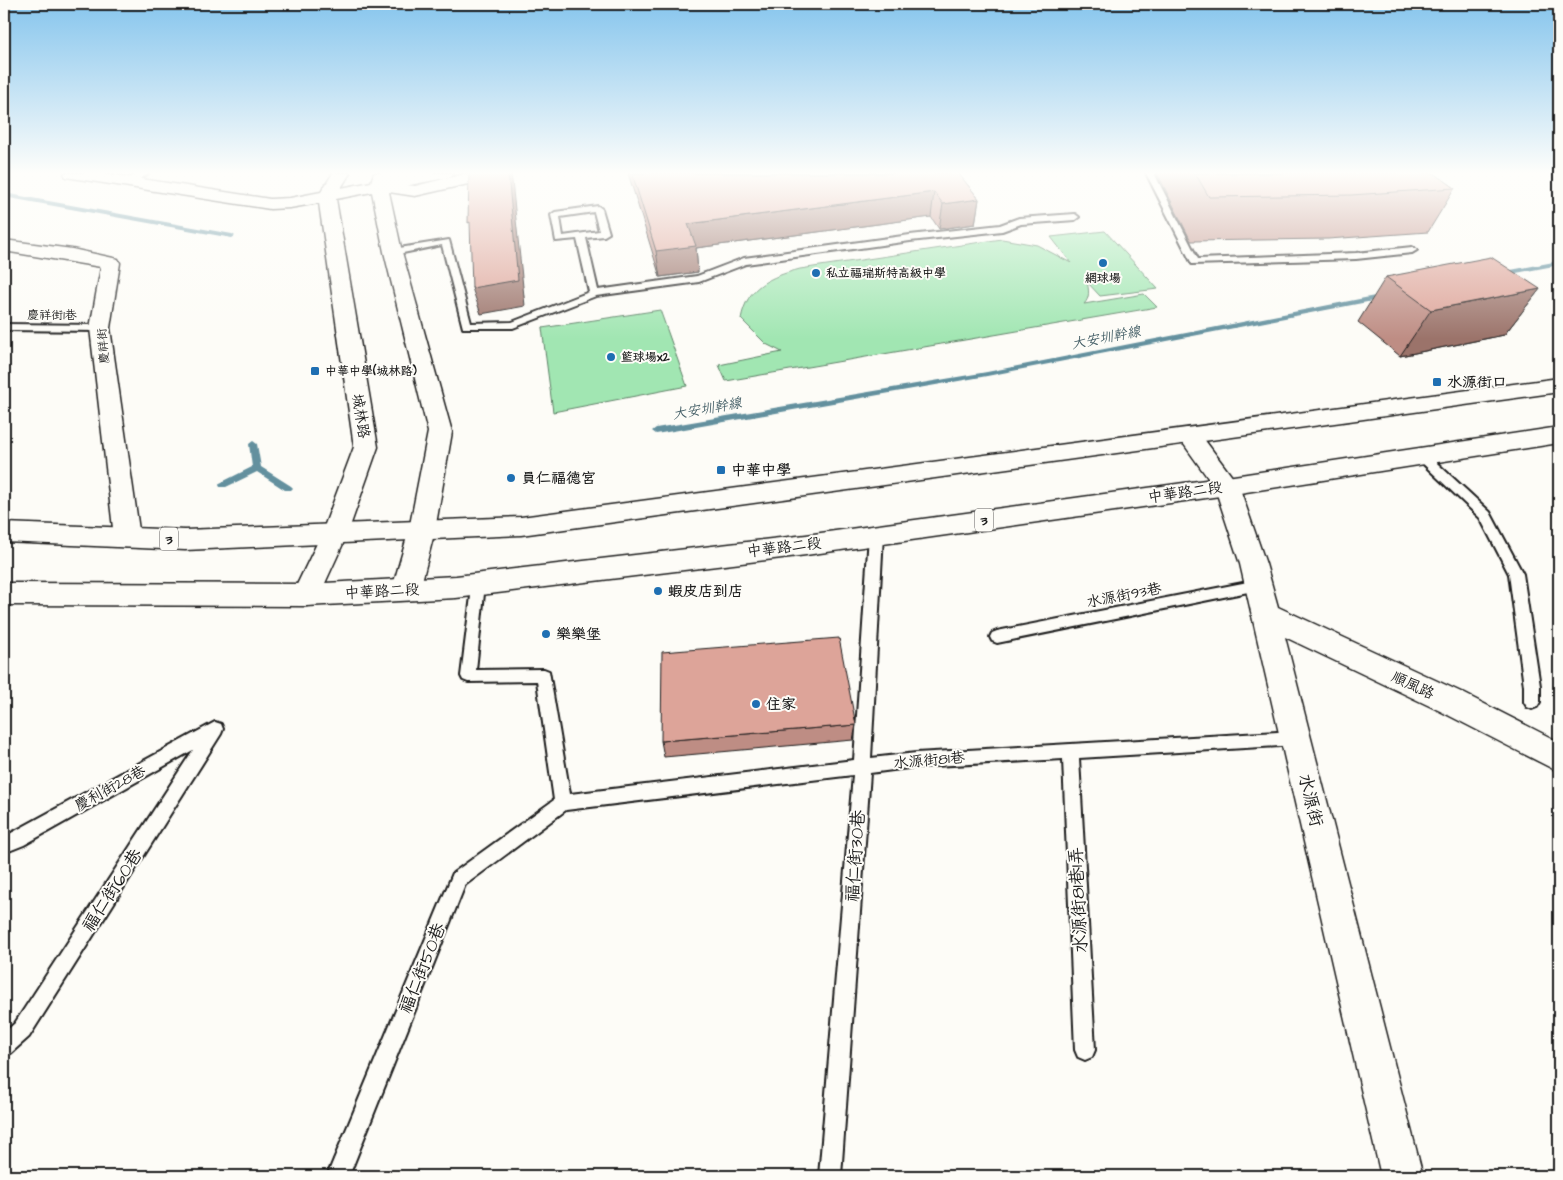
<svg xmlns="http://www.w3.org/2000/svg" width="1563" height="1180" font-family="'Architects Daughter','LXGW WenKai TC',sans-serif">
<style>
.green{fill:#a1e6b2;stroke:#5e8167}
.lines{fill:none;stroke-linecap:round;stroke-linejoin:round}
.stream{fill:#63909e;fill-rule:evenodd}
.service-casing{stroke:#1c1c1c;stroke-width:4}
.minor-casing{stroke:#1c1c1c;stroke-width:3}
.tertiary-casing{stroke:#1c1c1c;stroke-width:3}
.primary-casing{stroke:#1c1c1c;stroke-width:3}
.trunk-casing{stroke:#1c1c1c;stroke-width:3}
.service{fill:#fdfcf7;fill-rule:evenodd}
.minor{fill:#fdfcf7;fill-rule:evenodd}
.tertiary{fill:#fdfcf7;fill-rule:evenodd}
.primary{fill:#fdfcf7;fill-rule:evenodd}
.trunk{fill:#fdfcf7;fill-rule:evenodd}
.wall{fill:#be8d84;stroke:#1c1c1c}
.shaded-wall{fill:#9b736b;stroke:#1c1c1c}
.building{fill:#dda499;stroke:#1c1c1c}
.poi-dot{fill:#1f6fb2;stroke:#fdfcf7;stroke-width:2}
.labels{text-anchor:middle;stroke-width:4;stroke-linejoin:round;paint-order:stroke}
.far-poi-label{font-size:12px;font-weight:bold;fill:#1c1c1c;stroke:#fdfcf7;text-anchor:start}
.far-street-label{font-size:12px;fill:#1c1c1c;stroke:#fdfcf7}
.far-water-label{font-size:14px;font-style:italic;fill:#466068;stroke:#fdfcf7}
.shield{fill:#fdfcf7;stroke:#605f5e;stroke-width:1}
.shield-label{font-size:14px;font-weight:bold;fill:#1c1c1c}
.poi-label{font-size:15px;font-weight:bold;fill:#1c1c1c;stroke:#fdfcf7;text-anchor:start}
.street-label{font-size:15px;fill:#1c1c1c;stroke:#fdfcf7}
.near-street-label{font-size:18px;fill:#1c1c1c;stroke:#fdfcf7}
</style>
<rect width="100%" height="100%" fill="#fdfcf7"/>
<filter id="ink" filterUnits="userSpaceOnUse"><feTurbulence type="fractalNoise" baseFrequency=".02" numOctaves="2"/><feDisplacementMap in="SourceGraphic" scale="10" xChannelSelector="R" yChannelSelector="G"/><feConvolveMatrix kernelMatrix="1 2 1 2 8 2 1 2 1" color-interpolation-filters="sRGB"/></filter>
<g filter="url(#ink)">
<g class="green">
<path d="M 1105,231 L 1158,289 L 1100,296 L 1087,282 C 1089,290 1090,298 1084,304 L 1144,294 L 1157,307 L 726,381 L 719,365 L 782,352 L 766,344 L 741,319 C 747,286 770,277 800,269 L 1002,239 L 1037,245 L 1071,263 L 1051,237 Z"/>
<path d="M 660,310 L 687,386 L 553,412 L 542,328 Z"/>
</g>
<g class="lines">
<g class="stream">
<path d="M 4,193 L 232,234 L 235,236 L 232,238 L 4,197 Z"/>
<path d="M 1559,261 L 1559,265 L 1500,276 L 1497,274 L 1500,272 Z"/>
<path d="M 1385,294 L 1389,296 L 1388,298 L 987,376 L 656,434 L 652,431 L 656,428 L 987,372 Z"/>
<path d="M 253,441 L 257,444 L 261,467 L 291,486 L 293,488 L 291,490 L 285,490 L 257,472 L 226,487 L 220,487 L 219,485 L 220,483 L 252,467 L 249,444 Z"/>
</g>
<defs>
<g id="service">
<path d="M 138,173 L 149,173 L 131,185 L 125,185 L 125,181 Z"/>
<path d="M 1146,173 L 1154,173 L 1198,259 L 1356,253 L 1412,247 L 1417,250 L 1412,253 L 1356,259 L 1192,264 Z"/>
<path d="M 598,206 L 602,209 L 609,233 L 604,236 L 586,238 L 598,290 L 697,276 L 744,258 L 910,235 L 1000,225 L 1019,218 L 1075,214 L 1079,217 L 1075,220 L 1021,224 L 1002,231 L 910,241 L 746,264 L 699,282 L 596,296 L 513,328 L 463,328 L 442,245 L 393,255 L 388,252 L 393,249 L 449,240 L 471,323 L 512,322 L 589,292 L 577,239 L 556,241 L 551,215 L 555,212 ZM 594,212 L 599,231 L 563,236 L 560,217 Z"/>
<path d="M 4,324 L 100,325 L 105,328 L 100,331 L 4,330 Z"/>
<path d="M 1422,452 L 1426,453 L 1490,512 L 1523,574 L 1540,686 L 1540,702 L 1537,707 L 1532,709 L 1527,707 L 1524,702 L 1524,686 L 1509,574 L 1480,518 L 1418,459 L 1416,456 Z"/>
<path d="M 876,530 L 881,532 L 883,535 L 871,758 L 916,753 L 1296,731 L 1302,733 L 1304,738 L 1302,743 L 1296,745 L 1079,758 L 1095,1050 L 1092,1057 L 1085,1060 L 1078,1057 L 1075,1050 L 1063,759 L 916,767 L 870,773 L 841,1176 L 819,1176 L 853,775 L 566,810 L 465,885 L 349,1176 L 327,1176 L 453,873 L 554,800 L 537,681 L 468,682 L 463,680 L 461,676 L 473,580 L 478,579 L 483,580 L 485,584 L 476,670 L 544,669 L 549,671 L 570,794 L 854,760 L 869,535 L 871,532 Z"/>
<path d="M 1258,580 L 1263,581 L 1265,585 L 1263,589 L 1258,590 L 997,643 L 992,641 L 990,637 L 992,633 L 997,631 Z"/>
<path d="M 215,722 L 221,724 L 223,729 L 221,734 L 29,1037 L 11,1053 L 4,1056 L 4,1033 L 15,1023 L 193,750 L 24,845 L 4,853 L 4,837 Z"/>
</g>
<g id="minor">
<path d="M 4,240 L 72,249 L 118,259 L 120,263 L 110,328 L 140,537 L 136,544 L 127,547 L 118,544 L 114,537 L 90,328 L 101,267 L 4,251 Z"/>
<path d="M 1190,428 L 1198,431 L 1239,486 L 1266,564 L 1278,607 L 1461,692 L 1559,742 L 1559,772 L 1440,711 L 1285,637 L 1423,1176 L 1381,1176 L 1240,564 L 1215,488 L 1178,436 L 1182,431 Z"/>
</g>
<path id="tertiary" d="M 64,173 L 103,173 L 270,199 L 290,198 L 321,192 L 333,173 L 350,173 L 341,188 L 371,182 L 374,173 L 415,173 L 413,177 L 398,184 L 415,186 L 469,173 L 501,173 L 499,177 L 415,196 L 389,192 L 402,252 L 452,432 L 435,530 L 420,589 L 416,597 L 406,600 L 396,597 L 392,589 L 409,530 L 428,432 L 384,252 L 372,192 L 336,199 L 378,447 L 347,535 L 316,603 L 306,606 L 296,603 L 292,595 L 321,535 L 354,447 L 319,203 L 290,208 L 270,209 L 72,178 L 66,177 Z"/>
<g id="primary">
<path d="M 1559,378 L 1559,392 L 521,535 L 185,550 L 4,542 L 4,523 L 185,530 L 521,517 Z"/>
<path d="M 1559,427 L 1559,443 L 1227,495 L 806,555 L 456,598 L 306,606 L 4,605 L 4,583 L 306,584 L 456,576 L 806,535 L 1227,477 Z"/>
</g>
<path id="trunk" d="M 417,173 L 453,173 L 451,177 L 445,178 L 379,191 L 373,190 L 371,186 L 373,182 Z"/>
</defs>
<use href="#service" class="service-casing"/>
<use href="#minor" class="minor-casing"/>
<use href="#tertiary" class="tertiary-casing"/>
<use href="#primary" class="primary-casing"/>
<use href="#trunk" class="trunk-casing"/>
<use href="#service" class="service"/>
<use href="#minor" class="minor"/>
<use href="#tertiary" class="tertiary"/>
<use href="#primary" class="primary"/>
<use href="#trunk" class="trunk"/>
</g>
<g class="wall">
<path d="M 628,173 L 958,173 L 979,199 L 975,224 L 939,229 L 931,217 L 696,248 L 698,272 L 660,277 Z"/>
<path d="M 1157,173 L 1434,173 L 1455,188 L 1428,232 L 1328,239 L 1191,241 Z"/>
<path d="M 1386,277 L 1540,289 L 1504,335 L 1400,356 L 1358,322 Z"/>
<path d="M 856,725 L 853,740 L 664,757 L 661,741 Z"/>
</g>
<g class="shaded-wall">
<path d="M 508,173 L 511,173 L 512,181 L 525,306 L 481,314 L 472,288 Z"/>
<path d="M 934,192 L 931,217 L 696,248 L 698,272 L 660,277 L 656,251 L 688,224 Z"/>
<path d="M 979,199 L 975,224 L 939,229 L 943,204 Z"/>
<path d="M 1540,289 L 1504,335 L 1400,356 L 1431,310 Z"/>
</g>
<g class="building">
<path d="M 469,173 L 508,173 L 518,280 L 472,288 L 470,222 L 468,223 Z"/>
<path d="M 632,173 L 958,173 L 979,199 L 943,204 L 934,192 L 688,224 L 696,246 L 656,251 Z"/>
<path d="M 1195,173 L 1434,173 L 1455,188 L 1351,195 L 1209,197 Z"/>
<path d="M 1491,257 L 1540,289 L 1431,310 L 1386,277 Z"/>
<path d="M 839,638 L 856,725 L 661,741 L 662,652 Z"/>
</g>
</g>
<linearGradient id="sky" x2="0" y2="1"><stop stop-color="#86c5ed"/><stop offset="0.51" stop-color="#fefefb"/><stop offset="1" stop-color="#fefefb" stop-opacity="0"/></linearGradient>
<rect width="1563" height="339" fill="url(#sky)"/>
<g class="poi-dot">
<circle cx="1103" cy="263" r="5"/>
<circle cx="816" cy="273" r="5"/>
<circle cx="611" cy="357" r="5"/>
<rect x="310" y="366" width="10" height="10" rx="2.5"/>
<rect x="1432" y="377" width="10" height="10" rx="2.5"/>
<rect x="716" y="465" width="10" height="10" rx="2.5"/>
<circle cx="511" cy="478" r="5"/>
<circle cx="658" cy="591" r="5"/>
<circle cx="546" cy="634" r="5"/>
<circle cx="756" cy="704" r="5"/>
</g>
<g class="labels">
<g class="far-poi-label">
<text x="826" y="277">私立福瑞斯特高級中學</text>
<text x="1103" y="282" text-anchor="middle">網球場</text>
<text x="621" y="361">籃球場x2</text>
<text x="325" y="375">中華中學(城林路)</text>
</g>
<g class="far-street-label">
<text x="52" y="319">慶祥街1巷</text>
<text transform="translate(103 346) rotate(-95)" y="4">慶祥街</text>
</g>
<g class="far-water-label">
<text transform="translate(1106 337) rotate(-11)" y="5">大安圳幹線</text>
<text transform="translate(707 408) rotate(-10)" y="5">大安圳幹線</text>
</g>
<g class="shield">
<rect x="975" y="508.5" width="18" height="23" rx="4"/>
<rect x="160" y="527.5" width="18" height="23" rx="4"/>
</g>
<g class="shield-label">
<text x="984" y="525">3</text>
<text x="169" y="544">3</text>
</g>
<g class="poi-label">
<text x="1447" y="387">水源街口</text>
<text x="731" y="475">中華中學</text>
<text x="521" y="483">員仁福德宮</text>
<text x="668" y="596">蝦皮店到店</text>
<text x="556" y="639">樂樂堡</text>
<text x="766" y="709">住家</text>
</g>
<g class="street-label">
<text transform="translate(361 416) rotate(81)" y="5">城林路</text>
<text transform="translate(1185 492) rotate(-8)" y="5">中華路二段</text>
<text transform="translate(784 547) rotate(-7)" y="5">中華路二段</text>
<text transform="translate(382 591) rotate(-3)" y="5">中華路二段</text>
<text transform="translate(1124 595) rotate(-11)" y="5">水源街93巷</text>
<text transform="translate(1413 685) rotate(25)" y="5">順風路</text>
<text transform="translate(929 760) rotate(-5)" y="5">水源街81巷</text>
<text transform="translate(110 788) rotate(-29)" y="5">慶利街28巷</text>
</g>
<g class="near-street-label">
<text transform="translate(1311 800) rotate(76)" y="6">水源街</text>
<text transform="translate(855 856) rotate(-86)" y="6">福仁街30巷</text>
<text transform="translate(112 890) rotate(-57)" y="6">福仁街60巷</text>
<text transform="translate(1078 900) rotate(-93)" y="6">水源街81巷1弄</text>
<text transform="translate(422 968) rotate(-68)" y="6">福仁街50巷</text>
</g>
</g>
<rect width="1563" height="1180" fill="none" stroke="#fdfcf7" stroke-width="20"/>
<rect x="10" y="10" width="1543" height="1160" fill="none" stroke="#1c1c1c" stroke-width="2" filter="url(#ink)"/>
</svg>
